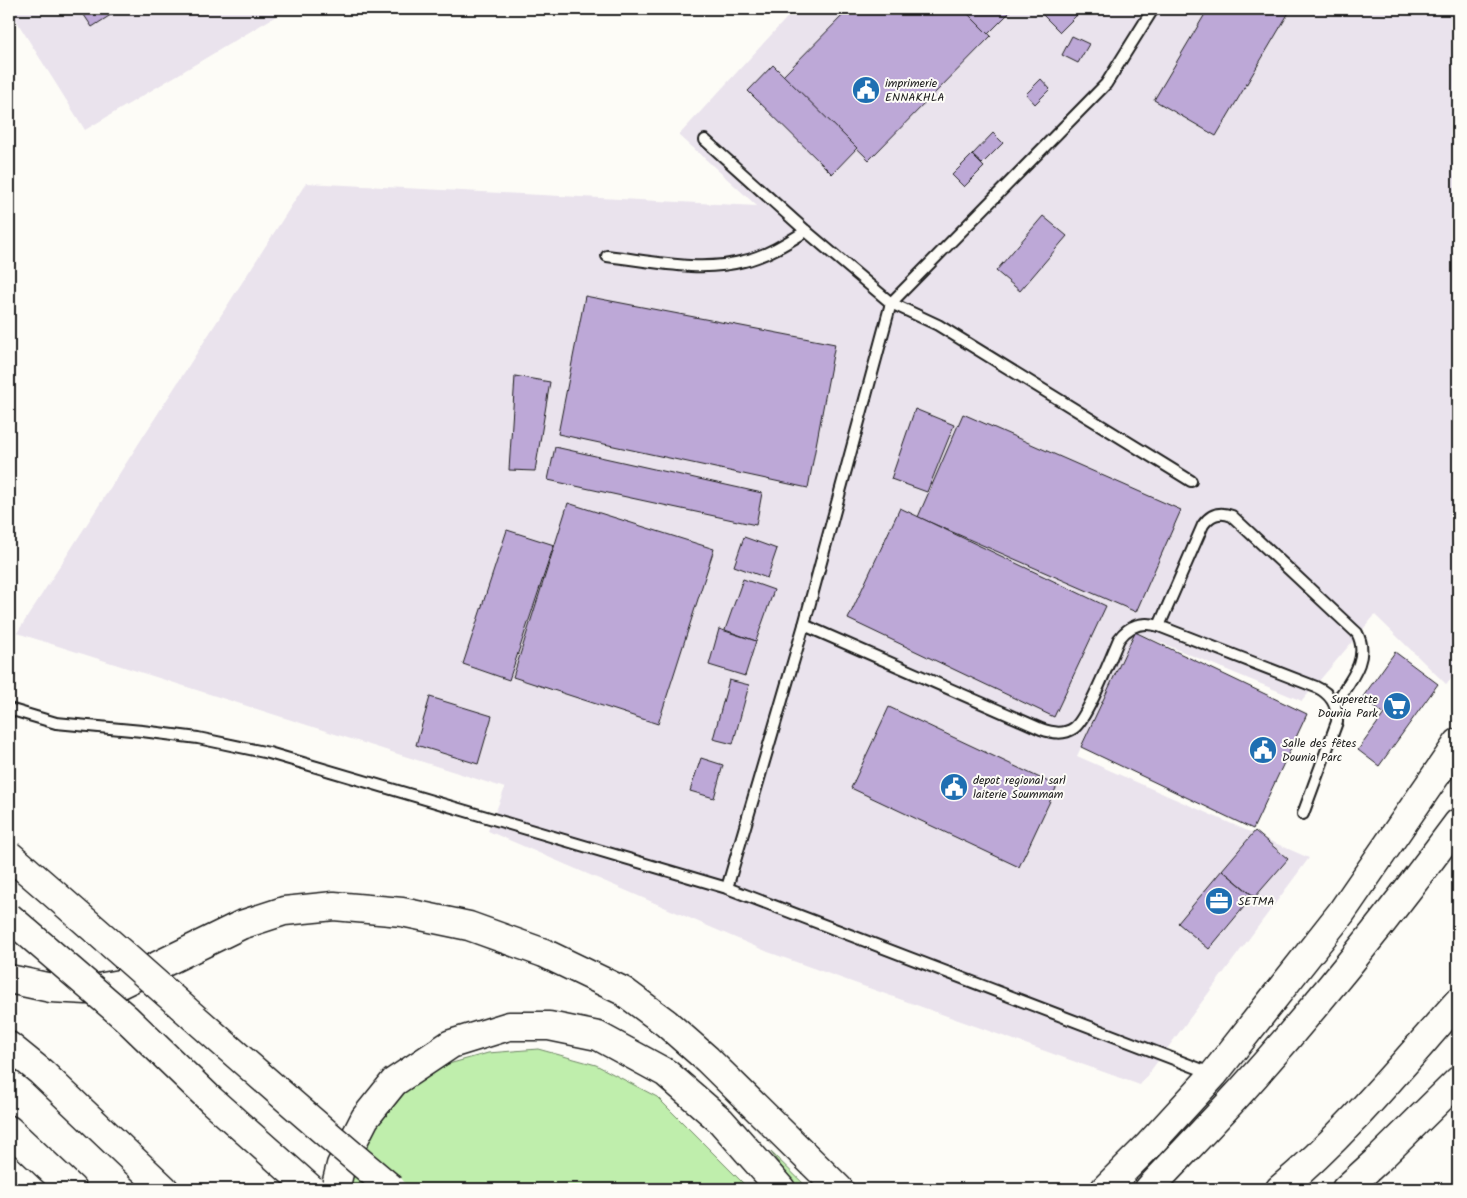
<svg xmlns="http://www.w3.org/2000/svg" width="1467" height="1198" font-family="Kalam,sans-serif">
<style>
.built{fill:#eae3ed}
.green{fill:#bfeeac;stroke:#6e8564}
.building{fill:#bda8d7;stroke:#1c1c1c}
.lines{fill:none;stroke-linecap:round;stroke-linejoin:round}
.service-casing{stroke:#1c1c1c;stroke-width:14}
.secondary-casing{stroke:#1c1c1c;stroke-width:31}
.motorway-casing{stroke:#1c1c1c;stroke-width:31}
.service{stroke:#fdfcf7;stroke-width:10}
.secondary{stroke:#fdfcf7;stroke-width:28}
.motorway{stroke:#fdfcf7;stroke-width:28}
.motorway-bridge-casing{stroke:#1c1c1c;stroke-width:31;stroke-linecap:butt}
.motorway-bridge{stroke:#fdfcf7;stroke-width:28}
.labels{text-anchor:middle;stroke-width:4;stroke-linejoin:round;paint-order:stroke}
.poi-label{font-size:12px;fill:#1c1c1c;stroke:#fdfcf7;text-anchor:start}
</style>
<rect width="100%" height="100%" fill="#fdfcf7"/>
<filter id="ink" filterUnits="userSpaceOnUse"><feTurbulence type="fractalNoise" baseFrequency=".02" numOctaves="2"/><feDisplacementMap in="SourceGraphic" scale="10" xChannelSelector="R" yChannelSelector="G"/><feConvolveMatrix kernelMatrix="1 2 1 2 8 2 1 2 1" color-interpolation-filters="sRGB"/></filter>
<g filter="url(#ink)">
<g class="built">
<path d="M 9,9 L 288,9 L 85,130 Z"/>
<path d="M 795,9 L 1458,9 L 1458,672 L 1446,684 L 1375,615 L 1302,701 L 1135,632 L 1077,756 L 1309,858 L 1140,1085 L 768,952 L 488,831 L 505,788 L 17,633 L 306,183 L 757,206 L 679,135 Z"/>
</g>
<g class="green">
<path d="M 538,1049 L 596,1065 L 657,1097 L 749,1189 L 346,1189 L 363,1143 L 409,1088 L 445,1065 L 488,1053 Z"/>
<path d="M 771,1152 L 809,1189 L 797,1189 Z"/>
</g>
<g class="building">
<path d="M 80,9 L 120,9 L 92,27 Z"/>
<path d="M 849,9 L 964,9 L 991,36 L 869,160 L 783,76 Z"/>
<path d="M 963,9 L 1013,9 L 988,34 Z"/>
<path d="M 1037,9 L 1083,9 L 1060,32 Z"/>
<path d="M 1208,9 L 1291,9 L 1216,136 L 1154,100 Z"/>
<path d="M 1072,36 L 1089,44 L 1078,63 L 1062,55 Z"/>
<path d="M 773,65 L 857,148 L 832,174 L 748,91 Z"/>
<path d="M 1041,79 L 1050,89 L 1035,104 L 1026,94 Z"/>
<path d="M 993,133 L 1003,143 L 982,164 L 972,155 Z"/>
<path d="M 972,155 L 984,167 L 964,187 L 952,175 Z"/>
<path d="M 1043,216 L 1067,236 L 1020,291 L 996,271 Z"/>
<path d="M 585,296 L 835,344 L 808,488 L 558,434 Z"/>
<path d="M 515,376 L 550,382 L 535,471 L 509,470 Z"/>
<path d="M 915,409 L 954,425 L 927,492 L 891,479 Z"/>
<path d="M 963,414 L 1181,510 L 1136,612 L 918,517 Z"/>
<path d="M 555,447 L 762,493 L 756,525 L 548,480 Z"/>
<path d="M 568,503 L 714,549 L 658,724 L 513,677 Z"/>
<path d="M 900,508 L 1106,606 L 1054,717 L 848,619 Z"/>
<path d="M 507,530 L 554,545 L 509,680 L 463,664 Z"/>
<path d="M 744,537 L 777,549 L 767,578 L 734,566 Z"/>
<path d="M 743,579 L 774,590 L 756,641 L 725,630 Z"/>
<path d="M 719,629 L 756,641 L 745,676 L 709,665 Z"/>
<path d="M 1135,632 L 1307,714 L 1253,829 L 1081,747 Z"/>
<path d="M 1395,652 L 1438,684 L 1379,766 L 1358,750 L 1384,714 L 1362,698 Z"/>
<path d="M 729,680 L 749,685 L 733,744 L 713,739 Z"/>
<path d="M 430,697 L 492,716 L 478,764 L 416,745 Z"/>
<path d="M 889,707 L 1057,786 L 1019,867 L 851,788 Z"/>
<path d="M 701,758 L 723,765 L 714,798 L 690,791 Z"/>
<path d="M 1255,831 L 1288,859 L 1255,897 L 1222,870 Z"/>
<path d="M 1222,870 L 1253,896 L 1209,949 L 1178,923 Z"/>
</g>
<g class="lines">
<defs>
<g id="service">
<path d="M 705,140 L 806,231 L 891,303 L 938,325 L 1191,481"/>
<path d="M 607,256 C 651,261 700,273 744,261 C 766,256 787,243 806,231"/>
<path d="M 804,625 L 1041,729 C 1053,733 1064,735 1074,728 C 1087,719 1111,657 1119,639 C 1129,625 1143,621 1159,626 L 1316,687 C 1331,694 1338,705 1337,722 L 1303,814"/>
<path d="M 1159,626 L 1203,525 C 1210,515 1219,511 1232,516 L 1357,633 C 1371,659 1349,682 1335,704"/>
<path d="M 9,709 L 56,723 L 142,731 L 198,738 L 269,753 L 727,888 L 1213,1074"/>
<path d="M 727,888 L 804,625 L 891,303 L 1106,84 L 1153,9"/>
</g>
<g id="secondary">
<path d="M 1105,1189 L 1148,1146 L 1214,1074 L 1341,913 L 1458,743"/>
<path d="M 1149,1189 C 1180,1156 1211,1124 1242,1090 C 1318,1005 1390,915 1458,823"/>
</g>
<g id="motorway">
<path d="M 9,979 L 51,988 L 87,990 L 120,984 L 241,925 L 284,911 L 334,906 L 402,912 L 469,926 L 544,953 L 623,991 L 666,1023 L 707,1059 L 839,1189"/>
<path d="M 9,1046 L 41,1072 L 164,1189"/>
<path d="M 9,1130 L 72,1189"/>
<path d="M 335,1189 L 341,1165 L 365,1118 L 394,1082 L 451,1044 L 509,1026 L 549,1026 L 598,1036 L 666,1073 L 721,1121 L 781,1189"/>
<path d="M 1280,1189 C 1346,1134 1401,1066 1458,1002"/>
<path d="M 1346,1189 L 1380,1158 L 1458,1081"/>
</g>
</defs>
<use href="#service" class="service-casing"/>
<use href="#secondary" class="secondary-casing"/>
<use href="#motorway" class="motorway-casing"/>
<use href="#service" class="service"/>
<use href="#secondary" class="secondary"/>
<use href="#motorway" class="motorway"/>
<defs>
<g id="motorway-bridge">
<path d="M 9,855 C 138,965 262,1081 392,1189"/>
<path d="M 9,917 L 126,1018 L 211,1100 L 311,1189"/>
</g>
</defs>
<use href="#motorway-bridge" class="motorway-bridge-casing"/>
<use href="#motorway-bridge" class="motorway-bridge"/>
</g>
</g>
<defs>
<symbol id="civic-disc" viewBox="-11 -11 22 22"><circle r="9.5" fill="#1f6fb2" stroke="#fdfcf7"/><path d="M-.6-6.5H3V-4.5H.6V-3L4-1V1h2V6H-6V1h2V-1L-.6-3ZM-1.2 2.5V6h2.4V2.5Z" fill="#fff"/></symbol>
<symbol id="supermarket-disc" viewBox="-11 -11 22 22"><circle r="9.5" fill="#1f6fb2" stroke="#fdfcf7"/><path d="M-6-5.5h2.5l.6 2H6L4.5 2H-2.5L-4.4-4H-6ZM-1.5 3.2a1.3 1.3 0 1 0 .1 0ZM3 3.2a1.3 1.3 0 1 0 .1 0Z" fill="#fff"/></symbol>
<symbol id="office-disc" viewBox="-11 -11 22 22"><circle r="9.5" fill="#1f6fb2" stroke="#fdfcf7"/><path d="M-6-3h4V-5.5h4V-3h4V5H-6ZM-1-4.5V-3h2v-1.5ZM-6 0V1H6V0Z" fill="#fff"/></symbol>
</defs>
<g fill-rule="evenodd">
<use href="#civic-disc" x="850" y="74" width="32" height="32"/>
<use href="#supermarket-disc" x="1381" y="690" width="32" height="32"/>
<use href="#civic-disc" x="1247" y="734" width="32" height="32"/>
<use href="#civic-disc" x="938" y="771" width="32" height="32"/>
<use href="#office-disc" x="1203" y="885" width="32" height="32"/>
</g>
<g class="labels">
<g class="poi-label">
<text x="885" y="87">imprimerie<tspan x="885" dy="14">ENNAKHLA</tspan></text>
<text x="1378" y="703" text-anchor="end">Superette<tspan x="1378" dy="14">Dounia Park</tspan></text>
<text x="1282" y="747">Salle des fêtes<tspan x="1282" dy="14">Dounia Parc</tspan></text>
<text x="973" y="784">depot regional sarl<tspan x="973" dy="14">laiterie Soummam</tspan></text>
<text x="1238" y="905">SETMA</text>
</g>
</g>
<rect width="1467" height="1198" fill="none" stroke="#fdfcf7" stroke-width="30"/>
<rect x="15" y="15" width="1437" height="1168" fill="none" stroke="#1c1c1c" stroke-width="2" filter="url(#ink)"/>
</svg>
